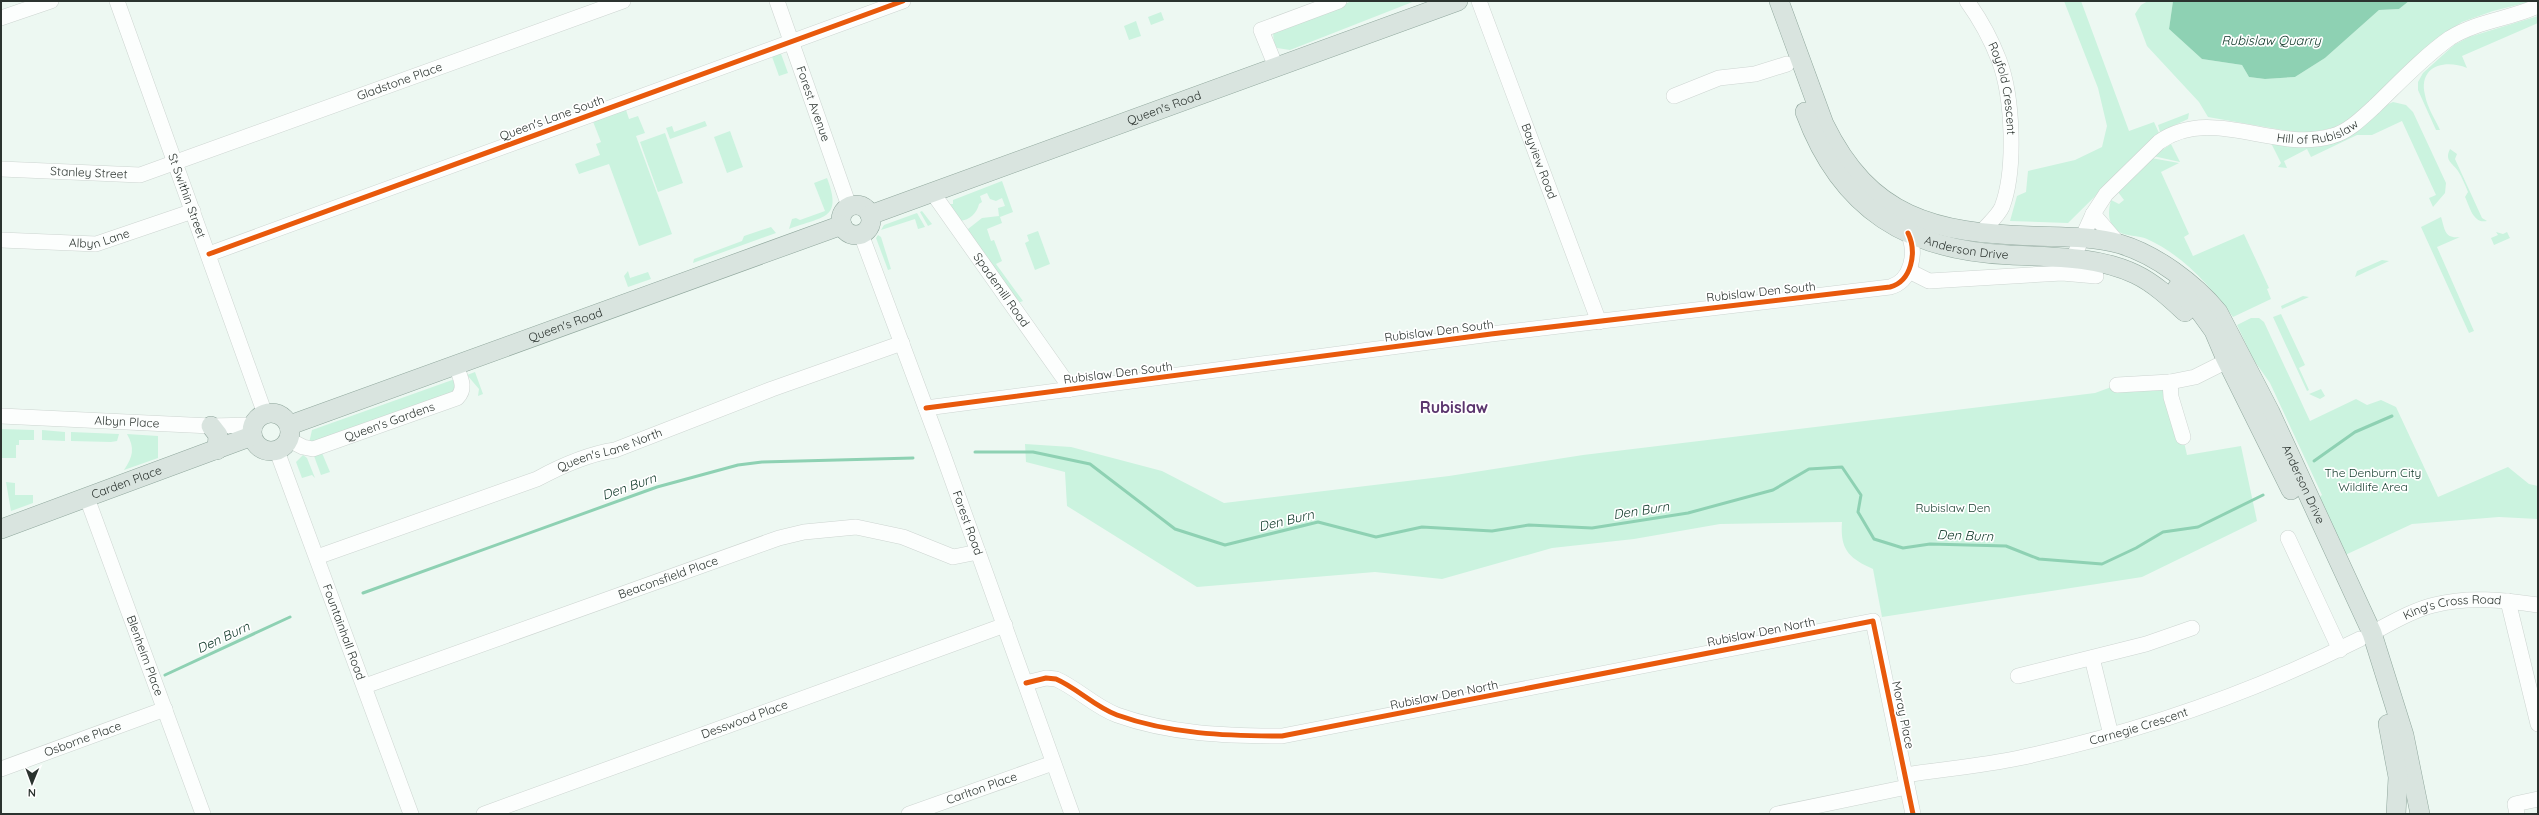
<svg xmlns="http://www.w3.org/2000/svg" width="2539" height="815" font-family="Quicksand,sans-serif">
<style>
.green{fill:#cbf3df}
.water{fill:#8ed1b3}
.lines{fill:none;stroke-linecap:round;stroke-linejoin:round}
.stream{stroke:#8ed1b3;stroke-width:3}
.minor-casing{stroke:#cdd5d1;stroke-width:16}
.major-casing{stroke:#90a79d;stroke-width:20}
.minor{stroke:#fcfefd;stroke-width:15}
.major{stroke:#d9e4df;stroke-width:19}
.cycleway-casing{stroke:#fff;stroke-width:8}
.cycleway{stroke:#e8590c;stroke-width:5}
.labels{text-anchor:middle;stroke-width:3.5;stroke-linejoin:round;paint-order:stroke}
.street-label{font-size:12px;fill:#2b332f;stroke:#fff}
.park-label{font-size:12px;fill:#123a2a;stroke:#fff}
.water-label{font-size:13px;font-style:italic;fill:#0a3424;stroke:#fff}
.district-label{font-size:16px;font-weight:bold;fill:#5b366e;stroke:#fff}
</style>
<rect width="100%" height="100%" fill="#edf8f2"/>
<g class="green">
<path d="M 1352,1 L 1415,1 L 1290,50 L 1277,48 L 1274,43 L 1273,33 Z"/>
<path d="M 2064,1 L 2081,1 L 2129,131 L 2154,122 L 2159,133 L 2068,223 L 2010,221 L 2017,196 L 2026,192 L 2028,171 L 2075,160 L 2102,147 L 2107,126 L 2098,88 Z"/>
<path d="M 2148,1 L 2173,1 L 2169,29 L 2202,59 L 2242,65 L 2249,77 L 2265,79 L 2295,77 L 2325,58 L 2379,10 L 2399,9 L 2409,1 L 2533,1 L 2493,11 L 2462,22 L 2438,38 L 2351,119 L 2332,128 L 2306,134 L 2208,117 L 2199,102 L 2147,46 L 2135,14 L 2141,5 Z"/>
<path d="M 1161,12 L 1164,20 L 1151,25 L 1148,17 Z"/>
<path d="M 2538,16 L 2538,23 L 2462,56 L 2467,68 C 2445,59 2418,66 2425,95 C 2427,107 2435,119 2440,130 L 2436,130 L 2418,90 L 2418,82 L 2423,73 L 2454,45 L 2469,37 Z"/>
<path d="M 1136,21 L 1141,36 L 1129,40 L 1124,26 Z"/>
<path d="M 780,51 L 788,73 L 779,76 L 771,54 Z"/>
<path d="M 2393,102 L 2406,105 L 2413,112 L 2446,183 L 2445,193 L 2433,207 L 2429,198 L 2436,195 L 2402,121 L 2372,135 L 2357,135 L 2311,157 L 2307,149 L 2284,161 L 2287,168 L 2278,167 L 2281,163 L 2270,141 L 2296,146 Z"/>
<path d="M 625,107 L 629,119 L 638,116 L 645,133 L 636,136 L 672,234 L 639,246 L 609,164 L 579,174 L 575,164 L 600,155 L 596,144 L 601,142 L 592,119 Z"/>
<path d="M 2189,113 L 2188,119 L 2160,132 L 2158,125 Z"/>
<path d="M 705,121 L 707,126 L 670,139 L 666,128 L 672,126 L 674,132 Z"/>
<path d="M 730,131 L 743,167 L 727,173 L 714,137 Z"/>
<path d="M 665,133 L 683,183 L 658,192 L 640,142 Z"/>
<path d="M 2171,144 L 2180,162 L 2153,156 Z"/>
<path d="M 2450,149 L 2457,154 L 2455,159 L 2482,218 L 2487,221 C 2473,224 2470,207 2465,197 L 2468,192 C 2465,185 2462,177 2458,171 C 2453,163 2444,161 2450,149 Z"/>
<path d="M 2151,158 L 2179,163 L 2161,172 L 2189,234 L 2184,237 L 2193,256 L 2244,234 L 2269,288 L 2267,289 L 2271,299 L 2233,317 C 2209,285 2184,256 2147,239 C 2139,235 2125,237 2118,231 C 2107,223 2108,212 2111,200 L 2119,204 L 2124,200 L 2118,192 Z"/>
<path d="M 827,178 C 843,220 823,216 789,229 L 792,219 L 796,218 L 800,220 L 825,211 L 814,183 Z"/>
<path d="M 1002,181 L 1013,212 L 1000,217 L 1002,223 L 987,229 L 991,241 L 994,240 L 1002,261 L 996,264 L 1023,301 L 1018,303 L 968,233 L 968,229 L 982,218 L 999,216 L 998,208 L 1005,206 L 1002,198 L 996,201 L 990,199 L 987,193 L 980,196 L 982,202 L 979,204 C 977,213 970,220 960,221 L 950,204 L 953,204 L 953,200 Z"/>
<path d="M 922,211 L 932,224 L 928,226 L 920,212 Z"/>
<path d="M 917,213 L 925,227 L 918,229 L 915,219 L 881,230 L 884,225 Z"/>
<path d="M 2441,217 C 2445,229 2444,239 2460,237 L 2437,247 L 2474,331 L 2469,333 L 2421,227 Z"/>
<path d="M 771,227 L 776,233 L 693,263 L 694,259 L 742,241 L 744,236 Z"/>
<path d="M 1038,231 L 1050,264 L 1035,270 L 1025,243 L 1029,241 L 1027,235 Z"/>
<path d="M 2496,232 L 2503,234 L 2507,232 L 2510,238 L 2494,245 L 2491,238 L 2498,235 Z"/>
<path d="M 878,235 L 881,237 L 891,269 L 888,270 L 876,238 Z"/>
<path d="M 2382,260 L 2389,261 L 2355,277 L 2357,271 Z"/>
<path d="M 628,271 L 630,278 L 648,272 L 651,279 L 628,287 L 624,276 Z"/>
<path d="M 2303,296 L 2309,297 L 2282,309 L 2281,306 Z"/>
<path d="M 2281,314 L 2305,365 L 2299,368 L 2309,390 L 2307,391 L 2273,317 Z"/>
<path d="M 2251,318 L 2259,318 L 2264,322 L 2310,421 L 2356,399 L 2367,405 L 2381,400 L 2396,407 L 2438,497 L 2508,467 L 2529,484 L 2538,486 L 2538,519 L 2499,517 L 2412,524 L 2343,556 L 2317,499 L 2322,495 L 2270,383 L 2253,359 L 2237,325 Z"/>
<path d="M 475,372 L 483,394 L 478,396 L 479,389 L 467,375 Z"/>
<path d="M 455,379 L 456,389 L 451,394 L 309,443 L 312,430 Z"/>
<path d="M 2170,382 L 2187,455 L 2241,446 L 2257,521 L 2142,577 L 1882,617 L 1873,569 C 1848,558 1840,549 1842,522 L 1720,524 L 1634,539 L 1552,548 L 1442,579 L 1375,572 L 1197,587 L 1067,506 L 1065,472 L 1026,462 L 1025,444 L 1071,447 L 1162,471 L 1224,503 L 1449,476 L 1583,455 L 2095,393 L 2117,385 Z"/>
<path d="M 2321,389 L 2325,396 L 2320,399 L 2309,394 Z"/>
<path d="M 1,429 L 34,430 L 34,440 L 19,440 L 19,445 L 16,445 L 16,458 L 2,458 Z"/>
<path d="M 42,430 L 65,432 L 65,441 L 42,440 Z"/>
<path d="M 71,432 L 119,434 L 117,441 L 111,442 L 71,441 Z"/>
<path d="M 127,434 L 158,436 L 158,458 L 124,470 C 133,457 135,448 127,434 Z"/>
<path d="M 322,453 L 330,472 L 321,475 L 314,456 Z"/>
<path d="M 303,455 L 307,458 L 315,478 L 312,475 L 302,478 L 296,462 Z"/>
<path d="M 6,482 L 15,483 L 15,495 L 33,495 L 33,503 L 11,511 Z"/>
</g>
<path class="water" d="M 2173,1 L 2409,1 L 2399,9 L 2379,10 L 2325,58 L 2295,77 L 2265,79 L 2249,77 L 2242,65 L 2202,59 L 2169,29 Z"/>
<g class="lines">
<g class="stream">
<path d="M 975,452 L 1033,452 L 1090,464 L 1175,529 L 1225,545 L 1318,522 L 1376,537 L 1422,527 L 1492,531 L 1529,525 L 1592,528 L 1688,513 L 1773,490 L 1809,469 L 1842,467 L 1861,495 L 1858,512 L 1874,539 L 1903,548 L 1930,544 L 2006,546 L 2039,559 L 2102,564 L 2136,548 L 2163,532 L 2198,527 L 2263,495"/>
<path d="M 2314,461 L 2355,432 L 2392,416"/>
<path d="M 363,593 L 657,487 L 738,465 L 762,462 L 913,458"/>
<path d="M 165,675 L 290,617"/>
</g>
<defs>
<g id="minor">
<path id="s1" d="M 117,1 L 265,414"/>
<path id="s2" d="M 777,1 L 849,206"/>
<path id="s3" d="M 1479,1 L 1599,322"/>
<path id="s4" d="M 1967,1 C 1980,19 1991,39 1999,60 C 2013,97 2016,170 2002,207 C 1998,216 1987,225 1981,233"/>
<path d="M 1,18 L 51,1"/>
<path d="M 1276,67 L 1261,30 L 1339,1"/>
<path d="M 1674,96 L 1719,78 L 1755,74 L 1787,64"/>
<path id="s5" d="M 1,169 L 140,175 L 623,1"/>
<path id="s6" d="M 932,192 L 1067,383 L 1068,390"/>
<path d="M 2093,214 L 2118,243"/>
<path id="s7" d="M 861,234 L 940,446 L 1072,814"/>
<path id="s8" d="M 1,240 L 96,244 L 193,211"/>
<path d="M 209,254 L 903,1"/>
<path id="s9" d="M 2073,258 L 2093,214 L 2106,194 L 2159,142 C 2212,105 2275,153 2332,136 C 2348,132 2362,118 2374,107 C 2398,84 2423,57 2450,38 C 2477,21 2510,19 2538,6"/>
<path d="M 1909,271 L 1929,281 L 2062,273 L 2096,276"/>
<path d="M 2170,382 L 2171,397 L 2183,437"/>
<path d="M 2117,385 L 2170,382 L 2195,377 L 2227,361"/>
<path d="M 926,408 L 1491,334 L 1890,287 C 1912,281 1917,252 1908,233"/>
<path id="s10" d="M 1,416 L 211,426 L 253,425"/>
<path id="s11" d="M 289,440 L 303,447 L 313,449 L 457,398 C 467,388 460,377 456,366"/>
<path id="s12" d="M 277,451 L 411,814"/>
<path id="s13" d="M 87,498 L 203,814"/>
<path d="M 2288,538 L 2340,650"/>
<path id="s14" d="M 317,557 L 537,479 C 561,466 588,454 615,450 L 772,389 L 902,343"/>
<path d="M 2508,601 L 2538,724"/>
<path id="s15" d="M 2372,633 C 2391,623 2413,610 2434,605 C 2468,596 2503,600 2538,605"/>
<path d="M 2092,658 L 2111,735"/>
<path d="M 2018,676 L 2146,644 L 2192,628"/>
<path d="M 1026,683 L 1046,678 L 1056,679 C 1077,688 1095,707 1117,715 C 1170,734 1226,736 1282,736 L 1873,621 L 1913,814"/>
<path id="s16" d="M 365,686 L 779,538 L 804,532 L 856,527 L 903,537 L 953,557 L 978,552"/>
<path id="s17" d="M 1,769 L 165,709"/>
<path id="s18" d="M 1905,775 C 1943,769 1982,766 2019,758 C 2140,732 2250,694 2360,639"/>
<path id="s19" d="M 484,814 L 1005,625"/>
<path id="s20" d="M 909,814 L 1053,763"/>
<path d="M 1777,814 L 1907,787"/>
<path d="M 2517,814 L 2515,804 L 2538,799"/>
</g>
<g id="major">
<path id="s21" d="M 1779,1 L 1824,124 C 1870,218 1934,233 2033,236 C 2061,237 2093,236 2120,244 C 2155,254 2195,284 2218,312 L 2270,412 L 2372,633 L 2404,735 L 2420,814"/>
<path id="s22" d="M 1805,112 C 1841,210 1909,251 2010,255 C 2052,257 2097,256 2135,274 C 2154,283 2170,298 2185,312"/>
<circle cx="856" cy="220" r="15"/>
<path id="s23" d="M 870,215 L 1458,1"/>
<path d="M 2177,288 L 2201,313 L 2214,331 L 2225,357 L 2291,490"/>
<circle cx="271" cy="432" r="19"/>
<path id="s24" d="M 290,425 L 842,225"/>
<path d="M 211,426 L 218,435 L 217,450"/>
<path id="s25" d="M 1,529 L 252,436"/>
<path d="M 2388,724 L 2398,777 L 2396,814"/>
</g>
</defs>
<use href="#minor" class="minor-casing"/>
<use href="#major" class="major-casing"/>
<use href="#minor" class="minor"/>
<use href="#major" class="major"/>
<defs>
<g id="cycleway">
<path d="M 209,254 L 903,1"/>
<path d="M 926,408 L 1491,334 L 1890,287 C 1912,281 1917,252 1908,233"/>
<path d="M 1026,683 L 1046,678 L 1056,679 C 1077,688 1095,707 1117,715 C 1170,734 1226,736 1282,736 L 1873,621 L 1913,814"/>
</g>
</defs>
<use href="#cycleway" class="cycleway-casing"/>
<use href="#cycleway" class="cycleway"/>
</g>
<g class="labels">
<g class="street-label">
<text dy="4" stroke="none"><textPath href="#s5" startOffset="415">Gladstone Place</textPath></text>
<text dy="4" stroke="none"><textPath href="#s4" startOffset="96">Royfold Crescent</textPath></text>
<text dy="4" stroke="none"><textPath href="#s2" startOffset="109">Forest Avenue</textPath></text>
<text dy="4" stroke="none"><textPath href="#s23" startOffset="313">Queen's Road</textPath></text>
<text transform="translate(552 118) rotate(-20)" y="4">Queen's Lane South</text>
<text dy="4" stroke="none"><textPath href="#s9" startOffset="310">Hill of Rubislaw</textPath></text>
<text dy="4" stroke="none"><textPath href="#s3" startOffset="171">Bayview Road</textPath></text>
<text dy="4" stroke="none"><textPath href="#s5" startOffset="88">Stanley Street</textPath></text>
<text dy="4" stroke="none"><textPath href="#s1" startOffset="207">St Swithin Street</textPath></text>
<text dy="4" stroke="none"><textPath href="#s8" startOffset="99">Albyn Lane</textPath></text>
<text dy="4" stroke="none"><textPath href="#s22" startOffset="224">Anderson Drive</textPath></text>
<text dy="4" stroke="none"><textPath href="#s6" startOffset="120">Spademill Road</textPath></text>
<text transform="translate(1761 292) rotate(-6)" y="4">Rubislaw Den South</text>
<text dy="4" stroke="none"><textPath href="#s24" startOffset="293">Queen's Road</textPath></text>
<text transform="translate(1439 331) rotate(-7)" y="4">Rubislaw Den South</text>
<text transform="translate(1118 373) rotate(-7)" y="4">Rubislaw Den South</text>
<text dy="4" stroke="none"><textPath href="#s10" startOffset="126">Albyn Place</textPath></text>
<text dy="4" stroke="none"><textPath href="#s11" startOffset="107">Queen's Gardens</textPath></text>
<text dy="4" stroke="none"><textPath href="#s14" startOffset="312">Queen's Lane North</textPath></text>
<text dy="4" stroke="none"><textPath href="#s25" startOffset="134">Carden Place</textPath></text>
<text dy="4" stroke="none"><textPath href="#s21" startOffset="785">Anderson Drive</textPath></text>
<text dy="4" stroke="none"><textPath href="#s7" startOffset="308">Forest Road</textPath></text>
<text dy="4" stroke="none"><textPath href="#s16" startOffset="322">Beaconsfield Place</textPath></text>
<text dy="4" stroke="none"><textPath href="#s15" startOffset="86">King's Cross Road</textPath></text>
<text dy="4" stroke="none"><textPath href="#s12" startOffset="193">Fountainhall Road</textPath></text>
<text transform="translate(1761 632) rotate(-11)" y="4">Rubislaw Den North</text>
<text dy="4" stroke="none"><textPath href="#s13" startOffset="168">Blenheim Place</textPath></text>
<text transform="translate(1444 695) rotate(-11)" y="4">Rubislaw Den North</text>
<text transform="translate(1903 715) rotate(78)" y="4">Moray Place</text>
<text dy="4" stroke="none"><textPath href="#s19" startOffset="277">Desswood Place</textPath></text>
<text dy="4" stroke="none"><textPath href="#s18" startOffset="239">Carnegie Crescent</textPath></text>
<text dy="4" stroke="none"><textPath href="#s17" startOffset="87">Osborne Place</textPath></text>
<text dy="4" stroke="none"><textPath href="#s20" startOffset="77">Carlton Place</textPath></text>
</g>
<g class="park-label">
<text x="2373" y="477">The Denburn City<tspan x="2373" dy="14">Wildlife Area</tspan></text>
<text x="1953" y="512">Rubislaw Den</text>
</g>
<g class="water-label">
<text x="2271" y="45">Rubislaw Quarry</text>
<text transform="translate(629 486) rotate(-19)" y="5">Den Burn</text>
<text transform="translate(1641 510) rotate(-9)" y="5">Den Burn</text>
<text transform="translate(1286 520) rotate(-13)" y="5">Den Burn</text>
<text transform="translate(1965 535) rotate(2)" y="5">Den Burn</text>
<text transform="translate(223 637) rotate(-25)" y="5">Den Burn</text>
</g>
<g class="district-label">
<text x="1454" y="413">Rubislaw</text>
</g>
</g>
<rect width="2539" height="815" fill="none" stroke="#2b332f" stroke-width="4"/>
<g transform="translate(32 783) rotate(181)" stroke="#ffffff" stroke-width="3" paint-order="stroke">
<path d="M0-3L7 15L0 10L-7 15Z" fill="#2b332f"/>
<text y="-6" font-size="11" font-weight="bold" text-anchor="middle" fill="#2b332f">N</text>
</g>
</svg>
